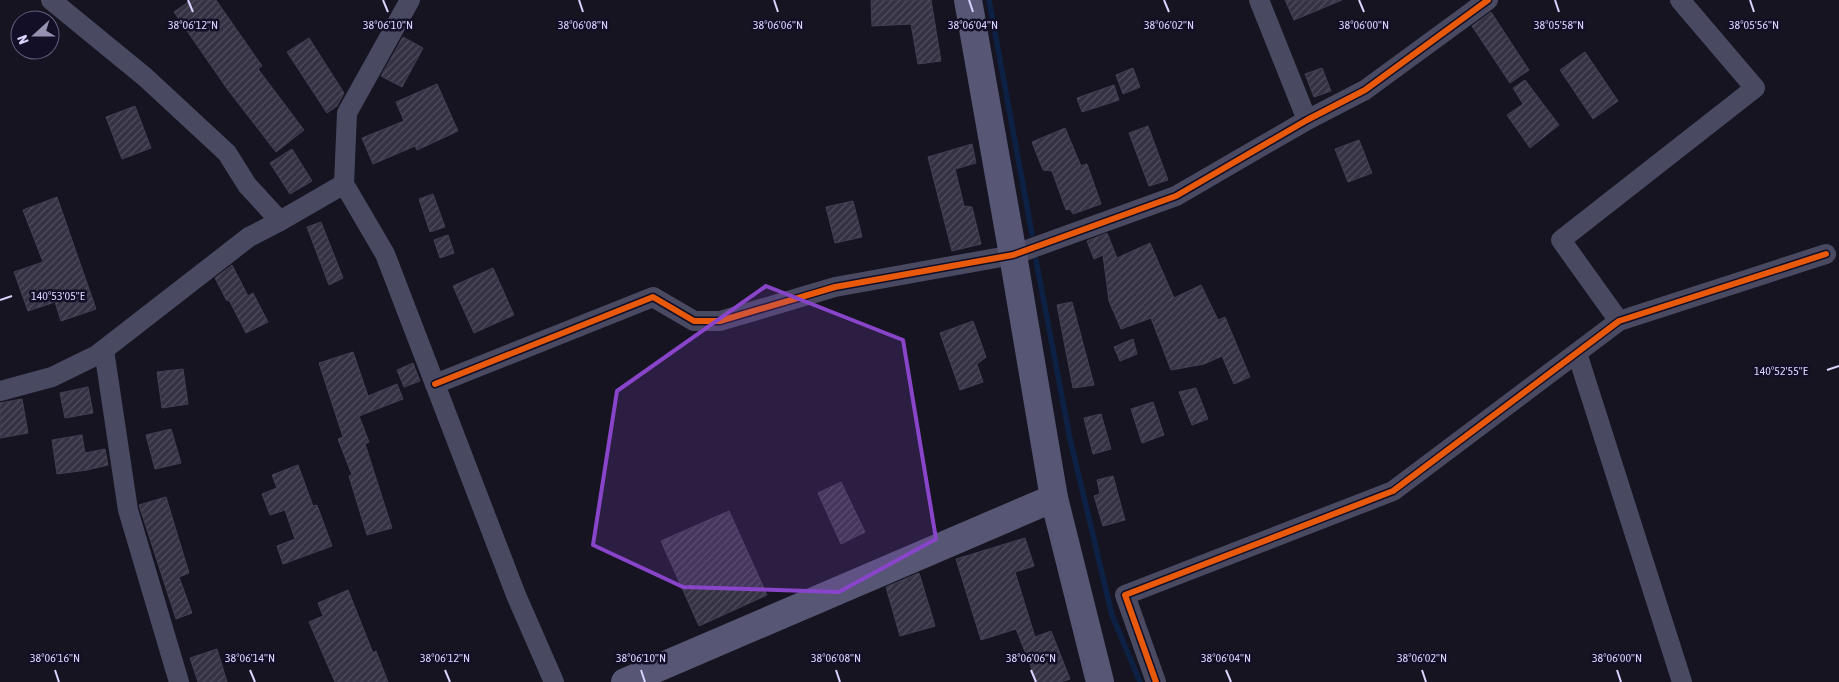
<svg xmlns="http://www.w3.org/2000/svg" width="1839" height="682" font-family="'Asap Condensed',sans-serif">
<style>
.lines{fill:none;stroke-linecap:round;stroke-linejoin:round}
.stream{stroke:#0d2144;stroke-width:5.5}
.building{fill:url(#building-hatch);stroke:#433f54}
.street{stroke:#4a4962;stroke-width:20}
.secondary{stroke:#575674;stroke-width:28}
.cycleway-casing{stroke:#130f26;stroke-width:9}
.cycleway{stroke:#e8590c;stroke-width:6}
.marked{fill:#8945c9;fill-opacity:0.2;stroke:#8945c9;stroke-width:4;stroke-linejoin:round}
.ticks{fill:none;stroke:#d9d4ff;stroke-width:2}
.ticks-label{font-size:12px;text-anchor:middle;fill:#d9d4ff;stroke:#130f26;stroke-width:5;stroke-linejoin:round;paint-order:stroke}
</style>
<defs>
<pattern id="building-hatch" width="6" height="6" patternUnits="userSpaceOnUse" patternTransform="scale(1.25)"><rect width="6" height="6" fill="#343243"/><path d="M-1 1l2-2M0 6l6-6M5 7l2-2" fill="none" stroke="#514f5f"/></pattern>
</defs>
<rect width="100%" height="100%" fill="#161421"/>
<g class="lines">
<g class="stream">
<path d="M 989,0 L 1032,234"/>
<path d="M 1036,260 L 1070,439 L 1112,615 L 1140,682"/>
</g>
</g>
<g class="building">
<path d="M 191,0 L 216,0 L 262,66 L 258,69 L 304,130 L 276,152 L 228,90 L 174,12 Z"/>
<path d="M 871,0 L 931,0 L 941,61 L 918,64 L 911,24 L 872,26 Z"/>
<path d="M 1285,0 L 1342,0 L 1294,20 Z"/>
<path d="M 1491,12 L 1529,70 L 1510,83 L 1472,26 Z"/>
<path d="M 403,37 L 423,48 L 402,87 L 381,76 Z"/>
<path d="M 309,38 L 344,93 L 337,106 L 327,113 L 287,52 Z"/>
<path d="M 1585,52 L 1618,101 L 1593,119 L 1560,70 Z"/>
<path d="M 1133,68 L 1140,87 L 1123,94 L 1116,75 Z"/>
<path d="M 1322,68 L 1331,91 L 1314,97 L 1305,74 Z"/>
<path d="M 1525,80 L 1559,125 L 1530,148 L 1507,115 L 1523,104 L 1513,88 Z"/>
<path d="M 437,84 L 458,131 L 417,150 L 415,146 L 373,164 L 362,138 L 404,121 L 396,102 Z"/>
<path d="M 1114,85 L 1119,100 L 1082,112 L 1077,98 Z"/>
<path d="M 135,106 L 151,148 L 122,159 L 106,117 Z"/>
<path d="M 1148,126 L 1168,180 L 1149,186 L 1129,133 Z"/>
<path d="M 1065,128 L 1081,166 L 1087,164 L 1101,204 L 1073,214 L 1070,209 L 1066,210 L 1052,171 L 1043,170 L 1032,142 Z"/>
<path d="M 1359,140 L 1372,173 L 1348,182 L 1335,149 Z"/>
<path d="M 972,144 L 976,163 L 955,169 L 964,206 L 972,207 L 981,244 L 952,251 L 928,157 Z"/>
<path d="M 292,149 L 312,181 L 290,194 L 270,163 Z"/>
<path d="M 433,194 L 445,227 L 430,232 L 419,199 Z"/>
<path d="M 57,197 L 96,309 L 61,321 L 55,302 L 28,311 L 14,272 L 43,262 L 23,210 Z"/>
<path d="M 853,201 L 862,237 L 835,243 L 826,207 Z"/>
<path d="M 321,222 L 343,278 L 329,285 L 307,227 Z"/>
<path d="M 1107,233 L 1117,258 L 1150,243 L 1174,298 L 1201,285 L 1218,320 L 1225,317 L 1250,377 L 1234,384 L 1222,356 L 1204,364 L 1171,370 L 1151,318 L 1121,329 L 1109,301 L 1103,255 L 1094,259 L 1087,241 Z"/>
<path d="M 448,235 L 454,253 L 440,258 L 434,240 Z"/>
<path d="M 232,265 L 248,296 L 253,293 L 268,322 L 246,333 L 229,300 L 227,301 L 215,278 Z"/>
<path d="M 493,268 L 514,315 L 474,333 L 453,286 Z"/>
<path d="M 1072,302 L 1094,385 L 1073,388 L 1057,305 Z"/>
<path d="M 973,321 L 986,357 L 977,364 L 983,382 L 960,390 L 940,333 Z"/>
<path d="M 1133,339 L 1137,354 L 1120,361 L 1114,347 Z"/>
<path d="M 353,352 L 368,396 L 397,384 L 403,399 L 359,416 L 369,442 L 365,444 L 392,528 L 367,535 L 349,476 L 352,475 L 338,439 L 343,437 L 319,363 Z"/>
<path d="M 413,363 L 420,381 L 404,387 L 397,370 Z"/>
<path d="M 183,369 L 188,404 L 162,408 L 157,372 Z"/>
<path d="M 88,387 L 93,413 L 65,418 L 60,393 Z"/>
<path d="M 1196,388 L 1208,419 L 1192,425 L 1179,392 Z"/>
<path d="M 22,399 L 28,433 L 0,438 L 0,403 Z"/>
<path d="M 1153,402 L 1164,435 L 1142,443 L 1131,409 Z"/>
<path d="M 1101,414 L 1111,449 L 1093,454 L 1084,418 Z"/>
<path d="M 171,429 L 181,463 L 155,469 L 146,435 Z"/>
<path d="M 82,435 L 85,453 L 105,449 L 108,465 L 87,470 L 57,474 L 52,440 Z"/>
<path d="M 298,465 L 313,506 L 317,505 L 332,546 L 283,564 L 277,546 L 295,539 L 285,510 L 270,515 L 262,494 L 277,488 L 272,475 Z"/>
<path d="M 1113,476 L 1125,520 L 1103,526 L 1094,496 L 1100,494 L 1097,480 Z"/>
<path d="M 841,482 L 865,532 L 841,544 L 818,493 Z"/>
<path d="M 166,497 L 189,573 L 179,577 L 192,613 L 176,619 L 139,505 Z"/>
<path d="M 729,511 L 767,595 L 699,626 L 661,541 Z"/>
<path d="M 1025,538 L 1034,566 L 1015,572 L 1035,637 L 1051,631 L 1070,679 L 1061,682 L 1037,682 L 1016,629 L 981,640 L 956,559 Z"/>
<path d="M 919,573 L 935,626 L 900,636 L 886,587 Z"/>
<path d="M 348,590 L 373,653 L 376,651 L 388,682 L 335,682 L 309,622 L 323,616 L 318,603 Z"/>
<path d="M 217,649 L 227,682 L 198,682 L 190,658 Z"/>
</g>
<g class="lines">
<g class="street">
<path d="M 51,0 L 145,77 L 227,153 L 247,185 L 280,221"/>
<path d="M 410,0 L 347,113 L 344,184 L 385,254 L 516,595 L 554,682"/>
<path d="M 1259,0 L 1307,120"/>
<path d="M 1619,321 L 1561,240 L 1755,88 L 1680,0"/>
<path d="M 104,350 L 128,510 L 179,682"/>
<path d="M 1577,353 L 1682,682"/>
<path d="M 435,384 L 653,297 L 694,321 L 720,321 L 835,287 L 1013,255 L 1176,196 L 1307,120 L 1365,90 L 1488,0"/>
<path d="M 0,391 L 52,377 L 97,355 L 249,237 L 280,221 L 344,184"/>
<path d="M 1156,682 L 1125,595 L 1393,491 L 1619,321 L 1826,254"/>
</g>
<g class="secondary">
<path d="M 968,0 L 1013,255 L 1054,498 L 1100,682"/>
<path d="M 625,682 L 1054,498"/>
</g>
<defs>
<g id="cycleway">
<path d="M 435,384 L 653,297 L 694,321 L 720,321 L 835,287 L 1013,255 L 1176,196 L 1307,120 L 1365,90 L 1488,0"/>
<path d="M 1156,682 L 1125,595 L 1393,491 L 1619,321 L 1826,254"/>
</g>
</defs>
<use href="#cycleway" class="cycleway-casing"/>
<use href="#cycleway" class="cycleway"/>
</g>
<path class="marked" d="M 766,286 L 903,340 L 936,539 L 839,592 L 683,587 L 593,545 L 617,391 Z"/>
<path class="ticks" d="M 188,0 L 193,12M 383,0 L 388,12M 579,0 L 583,12M 774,0 L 778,12M 969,0 L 973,12M 1164,0 L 1169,12M 1359,0 L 1364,12M 1555,0 L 1559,12M 1750,0 L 1754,12M 0,300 L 12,296M 1827,370 L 1839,366M 55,670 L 59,682M 250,670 L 255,682M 445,670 L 450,682M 641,670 L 645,682M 836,670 L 840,682M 1031,670 L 1036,682M 1226,670 L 1231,682M 1422,670 L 1426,682M 1617,670 L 1621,682"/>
<g class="ticks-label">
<text x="193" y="29">38°06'12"N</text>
<text x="388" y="29">38°06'10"N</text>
<text x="583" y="29">38°06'08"N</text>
<text x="778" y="29">38°06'06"N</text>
<text x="973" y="29">38°06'04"N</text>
<text x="1169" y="29">38°06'02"N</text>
<text x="1364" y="29">38°06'00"N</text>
<text x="1559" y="29">38°05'58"N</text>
<text x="1754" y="29">38°05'56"N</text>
<text x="58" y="300">140°53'05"E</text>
<text x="1781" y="375">140°52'55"E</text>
<text x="55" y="662">38°06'16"N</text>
<text x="250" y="662">38°06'14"N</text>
<text x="445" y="662">38°06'12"N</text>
<text x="641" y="662">38°06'10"N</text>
<text x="836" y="662">38°06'08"N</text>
<text x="1031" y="662">38°06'06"N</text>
<text x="1226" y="662">38°06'04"N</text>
<text x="1422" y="662">38°06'02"N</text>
<text x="1617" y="662">38°06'00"N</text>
</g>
<g transform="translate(35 35) rotate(249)"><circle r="24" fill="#130f26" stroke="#625e7d"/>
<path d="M0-4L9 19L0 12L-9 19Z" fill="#9591b1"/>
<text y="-8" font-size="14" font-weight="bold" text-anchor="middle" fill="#d9d4ff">N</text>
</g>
</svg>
